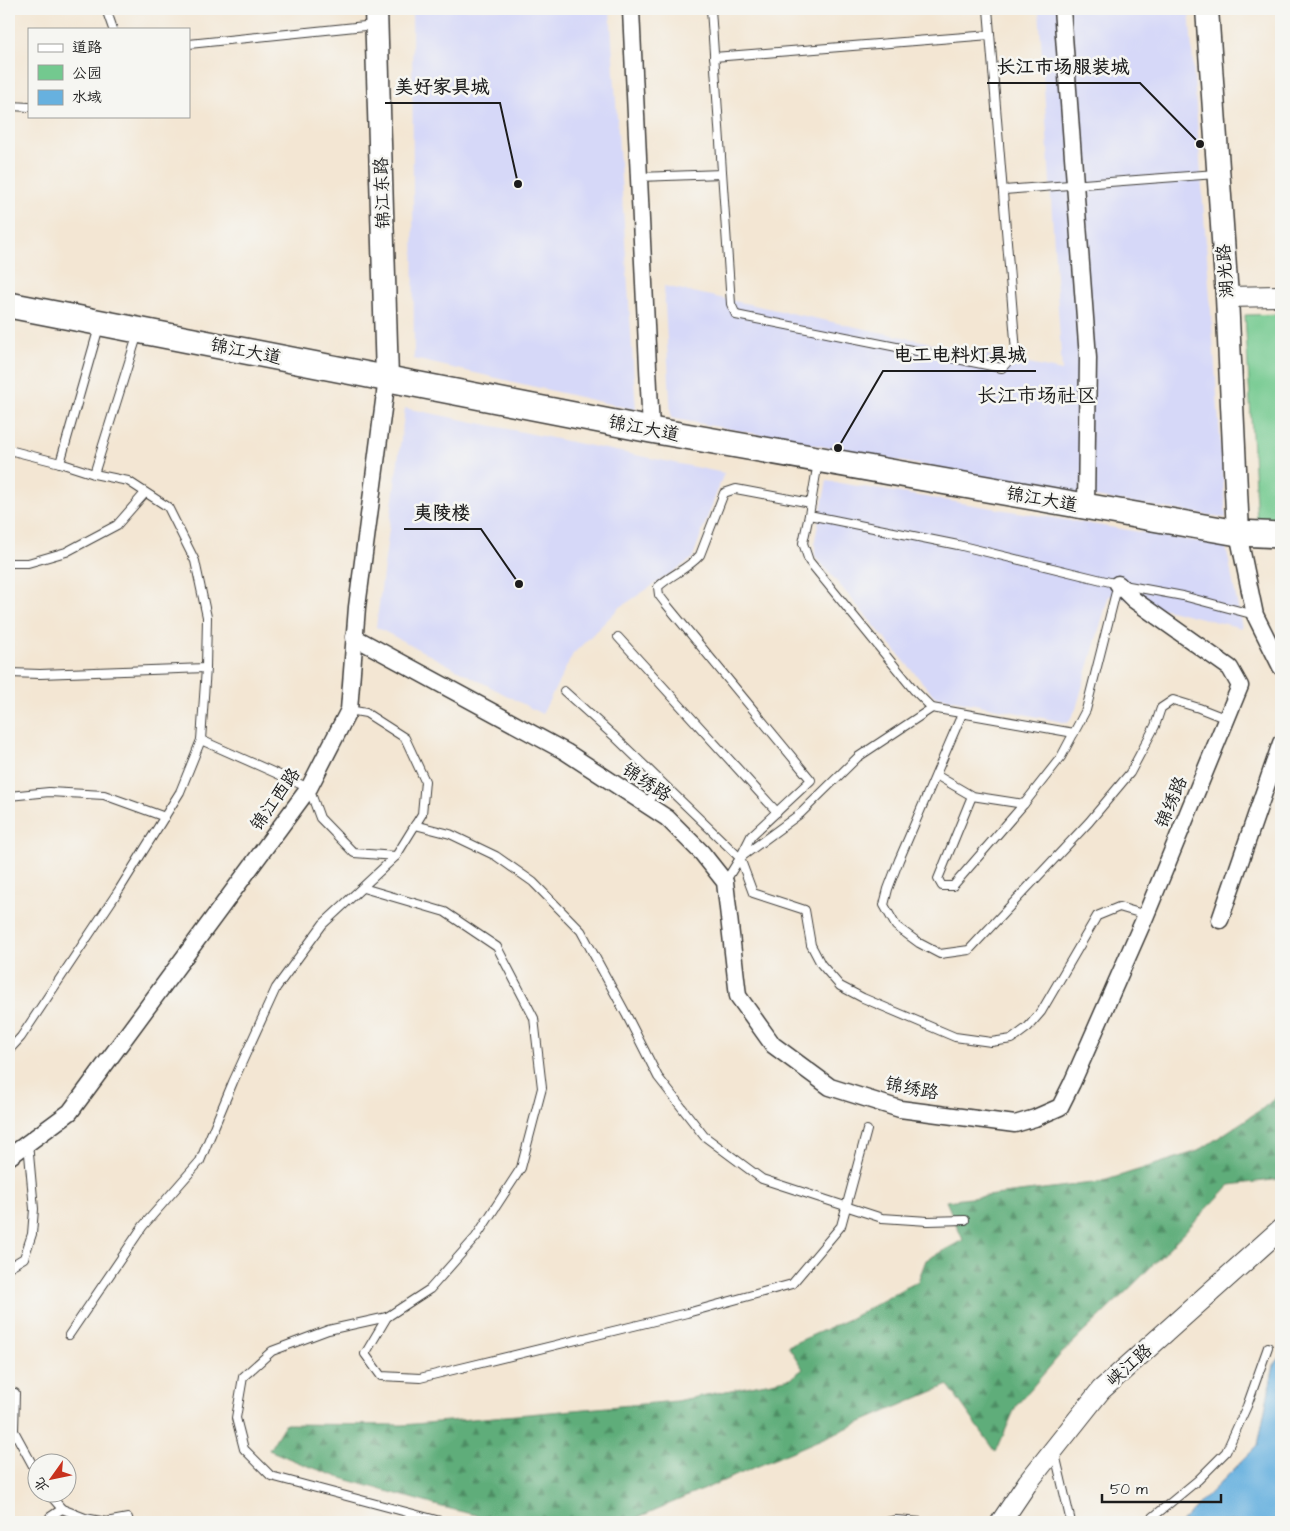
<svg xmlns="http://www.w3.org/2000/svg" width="1290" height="1531" font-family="'Architects Daughter','LXGW WenKai TC',sans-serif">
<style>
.built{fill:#d6d8f8}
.green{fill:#73c98f;stroke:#487256}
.forest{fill:url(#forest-firs);stroke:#3d644b}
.water{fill:#67b1df;stroke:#42667e}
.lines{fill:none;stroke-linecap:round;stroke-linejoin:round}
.service-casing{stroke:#3c3a37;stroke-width:10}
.minor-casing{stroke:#3c3a37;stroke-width:19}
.tertiary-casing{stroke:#3c3a37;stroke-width:22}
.secondary-casing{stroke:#3c3a37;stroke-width:25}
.primary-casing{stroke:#3c3a37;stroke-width:28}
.service{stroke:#fff;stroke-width:8}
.minor{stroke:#fff;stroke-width:16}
.tertiary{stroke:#fff;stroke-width:20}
.secondary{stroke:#fff;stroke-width:22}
.primary{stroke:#fff;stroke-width:25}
.labels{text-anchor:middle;stroke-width:5;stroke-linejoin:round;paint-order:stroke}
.street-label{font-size:18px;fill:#1c1c1c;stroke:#f6f6f2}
.quarter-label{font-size:20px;fill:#1c1c1c;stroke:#f6f6f2}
.leader{fill:none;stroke:#1c1c1c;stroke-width:2}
.callout-dot{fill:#1c1c1c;stroke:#f6f6f2;stroke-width:2}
.callout-label{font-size:19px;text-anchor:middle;font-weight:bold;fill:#1c1c1c;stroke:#f6f6f2;stroke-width:5;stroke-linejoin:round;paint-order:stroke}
</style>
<defs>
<pattern id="forest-firs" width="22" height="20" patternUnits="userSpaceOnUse" patternTransform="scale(1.25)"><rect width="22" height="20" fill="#5ead7a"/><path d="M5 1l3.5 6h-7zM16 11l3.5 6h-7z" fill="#4d8c63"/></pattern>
</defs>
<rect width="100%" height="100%" fill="#f6f6f2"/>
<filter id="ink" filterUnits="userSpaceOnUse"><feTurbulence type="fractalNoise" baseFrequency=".02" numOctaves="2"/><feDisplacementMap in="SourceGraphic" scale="10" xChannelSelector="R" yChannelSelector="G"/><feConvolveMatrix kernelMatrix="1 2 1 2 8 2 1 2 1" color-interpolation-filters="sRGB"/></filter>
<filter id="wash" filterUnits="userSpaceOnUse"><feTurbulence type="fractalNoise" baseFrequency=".0096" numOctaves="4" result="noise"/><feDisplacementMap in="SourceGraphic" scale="20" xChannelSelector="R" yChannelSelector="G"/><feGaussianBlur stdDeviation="1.12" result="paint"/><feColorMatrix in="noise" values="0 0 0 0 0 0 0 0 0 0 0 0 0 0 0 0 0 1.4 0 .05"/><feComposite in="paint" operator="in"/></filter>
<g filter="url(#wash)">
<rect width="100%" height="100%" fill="#f3e6d3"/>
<g class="built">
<path d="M 412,9 L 610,9 L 636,410 L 414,359 Z"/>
<path d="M 1039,9 L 1189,9 L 1226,518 L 1063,492 L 671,418 L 664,286 L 1062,371 Z"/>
<path d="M 405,408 L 724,473 L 692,559 L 619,608 L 573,654 L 542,714 L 376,627 Z"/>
<path d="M 827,481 L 1226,546 L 1242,628 L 1109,595 L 1076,709 L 1068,723 L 934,696 L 815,556 L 815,539 Z"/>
</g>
<path class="green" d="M 1281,314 L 1281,521 L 1257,521 L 1245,315 Z"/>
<path class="forest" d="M 1281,1093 L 1281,1179 L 1230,1185 L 1137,1281 L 1060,1355 L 1016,1406 L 996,1452 L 948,1385 L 627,1522 L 506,1522 L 442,1507 L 341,1478 L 300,1463 L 269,1450 L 285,1424 L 403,1425 L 676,1401 L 791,1378 L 803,1369 L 788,1346 L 849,1319 L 918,1281 L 926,1260 L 963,1240 L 946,1201 L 1100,1182 L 1198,1151 L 1262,1109 Z"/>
<path class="water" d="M 1281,1356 L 1281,1522 L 1181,1522 L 1258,1445 L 1274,1365 Z"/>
</g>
<g filter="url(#ink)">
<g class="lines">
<defs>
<g id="service">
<path d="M 106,9 L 113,29"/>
<path d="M 711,9 L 731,304 L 736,315 L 1002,368 L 1016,352 L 988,9"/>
<path d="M 189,44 L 375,25"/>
<path d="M 714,57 L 990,35"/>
<path d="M 9,104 L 11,106 L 29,107"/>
<path d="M 639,177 L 722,174"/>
<path d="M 1004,190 L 1216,174"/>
<path d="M 9,450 L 60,463 L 94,474 L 128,481 L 168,507 L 195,561 L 207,617 L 206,668 L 201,740 L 180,792 L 119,890 L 21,1037 L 9,1050"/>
<path d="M 818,462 L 809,515 L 958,545 L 1118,584 L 1183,596 L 1255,615"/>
<path d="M 60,463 L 99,327"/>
<path d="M 94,474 L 138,333"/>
<path d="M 809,515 L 803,543 L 809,561 L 914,690 L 932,708 L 1074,733"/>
<path d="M 9,563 L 28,563 L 66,552 L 117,525 L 145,493"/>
<path d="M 618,637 L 777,812"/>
<path d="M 9,673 L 40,674 L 206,668"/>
<path d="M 564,691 L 614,736 L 740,858 L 753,893 L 805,910 L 811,945 L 821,964 L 840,986 L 863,998 L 955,1037 L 991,1042 L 1012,1039 L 1028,1027 L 1041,1012 L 1097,916 L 1119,907 L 1146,915"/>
<path d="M 962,714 L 899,860 L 888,889 L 884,905 L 896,926 L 919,943 L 940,954 L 969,950 L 1089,822 L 1130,773 L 1155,726 L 1161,708 L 1173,700 L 1199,708 L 1227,719"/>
<path d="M 201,740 L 309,788 L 320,818 L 354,853 L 396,856"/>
<path d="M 936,775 L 972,796 L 1024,804"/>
<path d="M 9,796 L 49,792 L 104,795 L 165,817"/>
<path d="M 972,796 L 938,879 L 942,886 L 953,886 L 1024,804 L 1061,757 L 1086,710 L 1118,584"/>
<path d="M 646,804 L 662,783"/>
<path d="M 415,825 L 450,834 L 496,856 L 533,882 L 581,931 L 626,1014 L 658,1077 L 704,1136 L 762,1179 L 882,1218 L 928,1221 L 965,1220"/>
<path d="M 740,858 L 751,836 L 811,780 L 666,604 L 659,595 L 658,587 C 670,575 688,569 700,555 L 724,493 L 736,489 L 811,503"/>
<path d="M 725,882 L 740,858 L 801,813 L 858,757 L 932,708"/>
<path d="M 363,888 L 445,912 L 497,947 L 534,1018 L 542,1088 L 521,1168 L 476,1237 L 430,1289 L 387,1317 L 328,1330 L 272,1351 L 243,1377 L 236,1418 L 244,1449 L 271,1476 L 444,1522"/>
<path d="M 9,1267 L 24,1258 L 32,1234 L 34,1209 L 28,1143"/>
<path d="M 387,1317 L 365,1354 L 381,1376 L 420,1378 L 687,1313 L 792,1284 L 841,1226 L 867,1130"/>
<path d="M 69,1335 L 143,1226 L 200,1161 L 233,1082 L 276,988 L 323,924 L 396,856 L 422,814 L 425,781 L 405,738 L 366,713 L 349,710"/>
<path d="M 9,1391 L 15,1393 L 14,1431 L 38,1475"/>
<path d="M 1055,1454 L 1071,1522"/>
<path d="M 49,1494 L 62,1509 L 85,1518 L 106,1522 L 128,1518 L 129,1522"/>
<path d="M 49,1522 L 50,1517 L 62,1509"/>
<path d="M 887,1522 L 896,1520 L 921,1522"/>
<path d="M 1147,1522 L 1198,1480 L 1226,1452 L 1247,1406 L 1268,1347"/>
</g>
<g id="minor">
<path d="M 1062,9 L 1088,358 L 1086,506"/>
<path d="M 631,10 L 651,430"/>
<path d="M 1238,533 L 1255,615 L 1281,667"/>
<path d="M 354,637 L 566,752 L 667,818 L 702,853 L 725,882 L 738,996 L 773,1045 L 830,1087 L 900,1109 L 1015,1124 L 1035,1118 L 1060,1107 L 1072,1083 L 1146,915 L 1240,686 L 1230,668 L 1134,600 L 1118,584"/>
<path d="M 1220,920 L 1281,743"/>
<path d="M 9,1157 L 70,1112 L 309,788 L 349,710 L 357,607 L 387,378"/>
</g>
<g id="tertiary">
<path d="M 1227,297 L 1281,296"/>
<path d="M 1001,1522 L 1028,1482 L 1101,1390 L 1281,1229"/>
</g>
<g id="secondary">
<path d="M 376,9 L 387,378"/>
<path d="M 1207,9 L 1227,297 L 1238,533"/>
</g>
<path id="primary" d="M 9,305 L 651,430 L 1238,533 L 1281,535"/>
</defs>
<use href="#service" class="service-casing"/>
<use href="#minor" class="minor-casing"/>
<use href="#tertiary" class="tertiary-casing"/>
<use href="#secondary" class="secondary-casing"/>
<use href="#primary" class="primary-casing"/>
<use href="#service" class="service"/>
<use href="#minor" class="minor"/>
<use href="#tertiary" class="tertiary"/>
<use href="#secondary" class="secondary"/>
<use href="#primary" class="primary"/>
</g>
</g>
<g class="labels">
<g class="street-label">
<text transform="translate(382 193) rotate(-92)" y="6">锦江东路</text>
<text transform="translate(1225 271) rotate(-94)" y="6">湖光路</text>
<text transform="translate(246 351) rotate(11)" y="6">锦江大道</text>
<text transform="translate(644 428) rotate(11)" y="6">锦江大道</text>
<text transform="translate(1042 499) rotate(10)" y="6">锦江大道</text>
<text transform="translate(647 782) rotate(33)" y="6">锦绣路</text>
<text transform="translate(275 799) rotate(-55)" y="6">锦江西路</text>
<text transform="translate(1171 802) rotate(-67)" y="6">锦绣路</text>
<text transform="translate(912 1088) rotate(11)" y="6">锦绣路</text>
<text transform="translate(1129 1365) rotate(-42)" y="6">峡江路</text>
</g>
<g class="quarter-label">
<text x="1037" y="402">长江市场社区</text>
</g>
</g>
<path class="leader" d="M1200 144L1140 83H987M518 184L500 103H385M838 448L883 371H1036M519 584L481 529H404"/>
<g class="callout-dot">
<circle cx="1200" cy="144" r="5"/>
<circle cx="518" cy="184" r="5"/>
<circle cx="838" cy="448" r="5"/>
<circle cx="519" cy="584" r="5"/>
</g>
<g class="callout-label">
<text x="1063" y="73">长江市场服装城</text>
<text x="442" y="93">美好家具城</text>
<text x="960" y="361">电工电料灯具城</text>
<text x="442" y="519">夷陵楼</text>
</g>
<rect width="1290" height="1531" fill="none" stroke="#f6f6f2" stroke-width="30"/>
<rect x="28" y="28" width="162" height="90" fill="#f6f6f2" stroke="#9f9f9c"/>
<rect x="38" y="44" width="25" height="8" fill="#ffffff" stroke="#9f9f9c"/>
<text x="72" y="52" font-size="15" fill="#1c1c1c">道路</text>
<rect x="38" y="65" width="25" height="15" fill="#73c98f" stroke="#9f9f9c"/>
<text x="72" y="78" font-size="15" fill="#1c1c1c">公园</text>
<rect x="38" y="90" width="25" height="15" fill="#67b1df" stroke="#9f9f9c"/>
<text x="72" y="102" font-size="15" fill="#1c1c1c">水域</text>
<g transform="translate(52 1478) rotate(237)"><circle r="24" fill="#f6f6f2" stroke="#9f9f9c"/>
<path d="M0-4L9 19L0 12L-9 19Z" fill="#c8321e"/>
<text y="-8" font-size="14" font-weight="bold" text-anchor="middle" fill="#1c1c1c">北</text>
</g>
<path d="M1102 1494v8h119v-8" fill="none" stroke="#1c1c1c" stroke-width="2.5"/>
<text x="1110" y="1494" font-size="15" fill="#1c1c1c" stroke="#f6f6f2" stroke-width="4" paint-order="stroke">50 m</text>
</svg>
